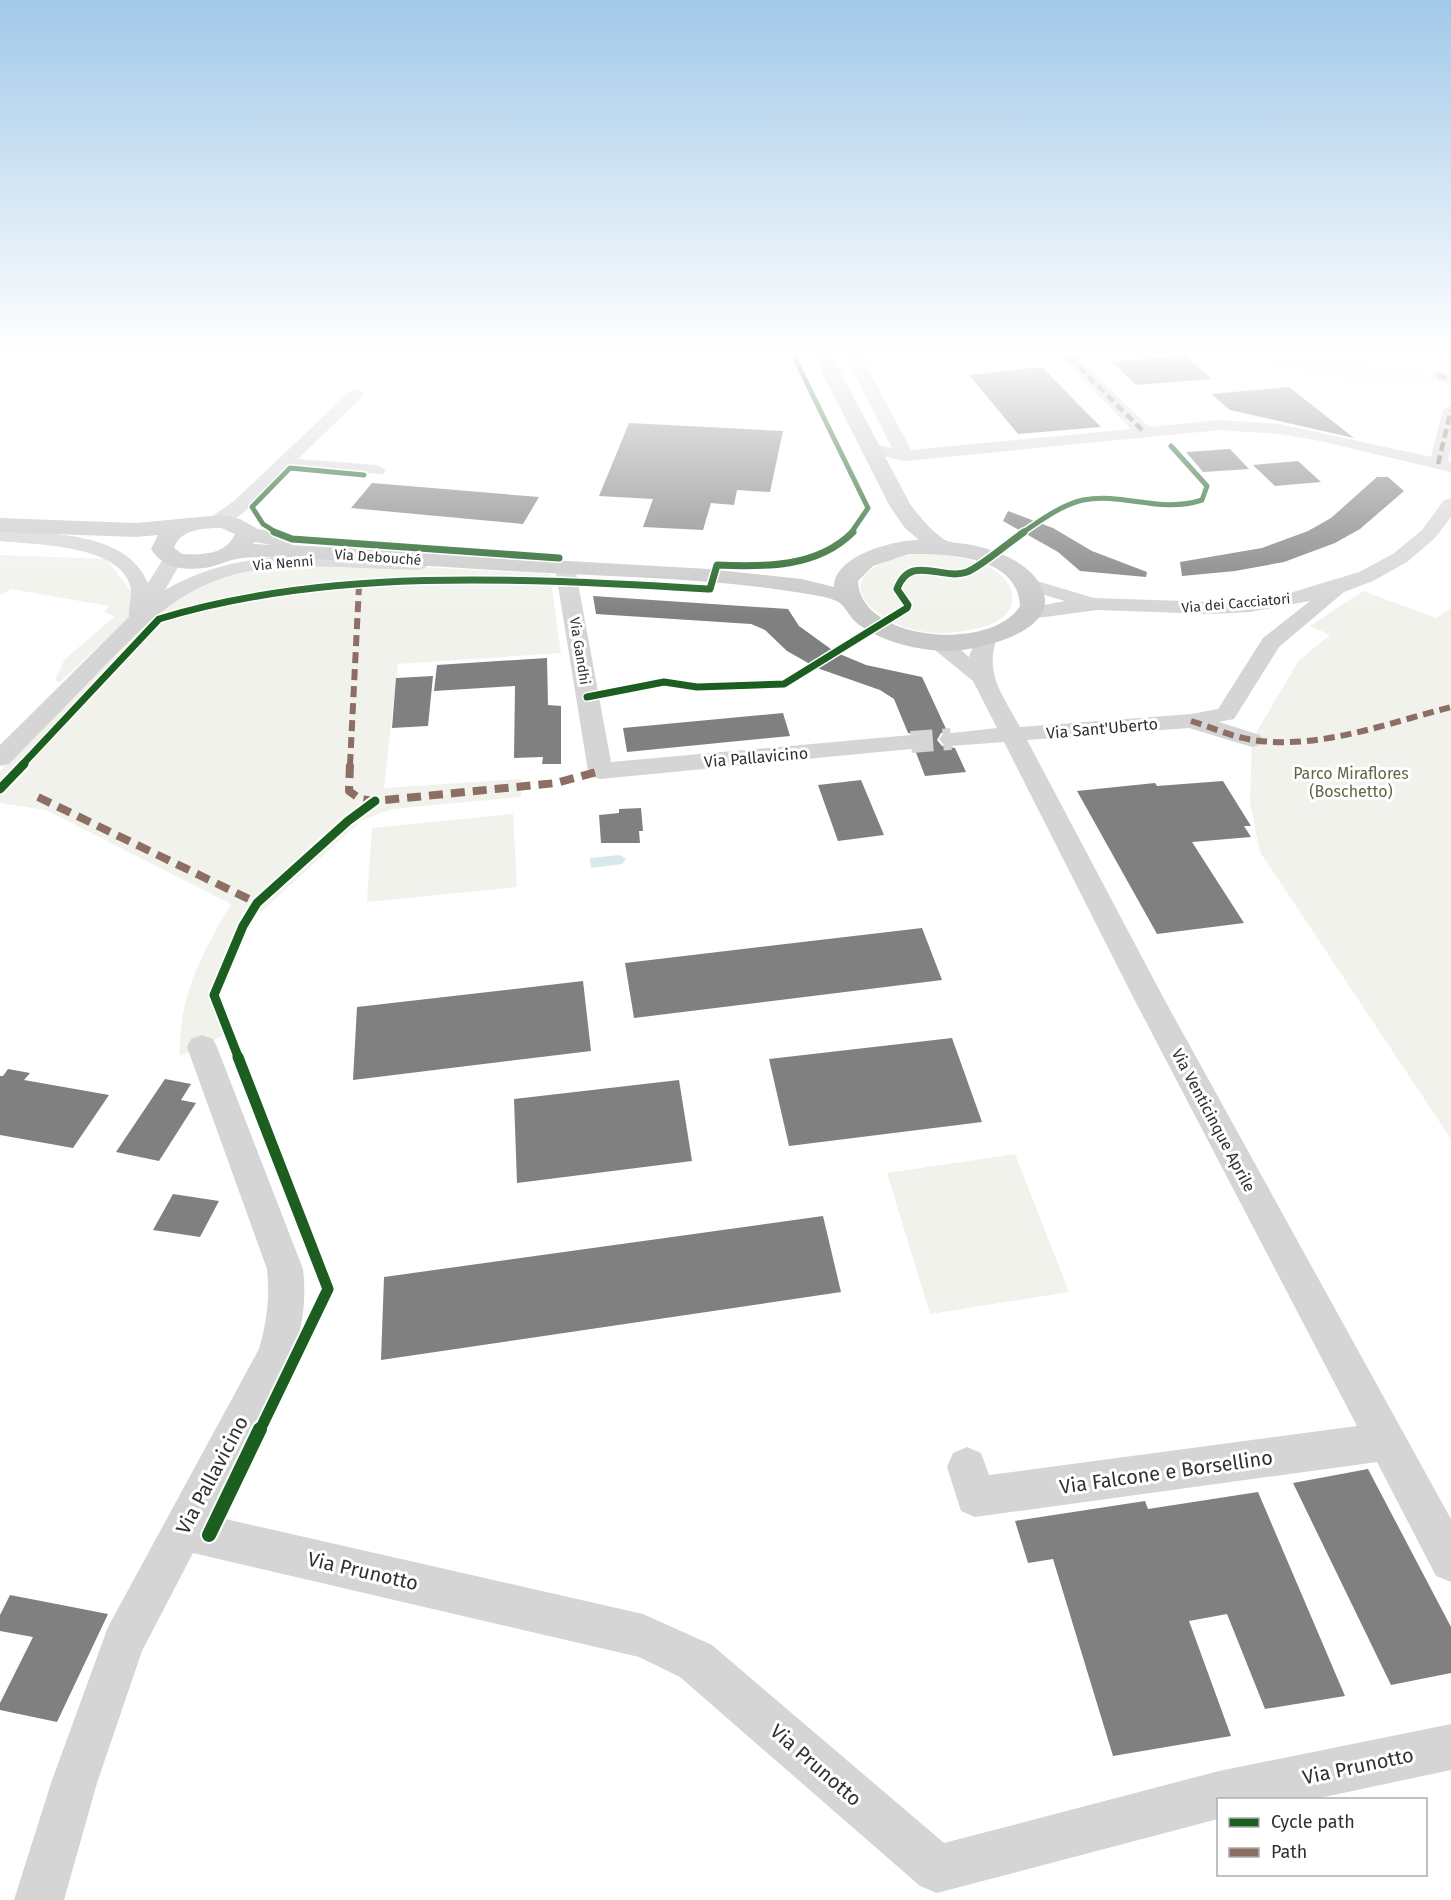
<svg xmlns="http://www.w3.org/2000/svg" width="1451" height="1900" font-family="'Fira Sans',sans-serif">
<style>
.green{fill:#f0f2eb}
.water{fill:#d8e9eb}
.building{fill:#808080}
.lines{fill:none;stroke-linecap:round;stroke-linejoin:round}
.minor-tunnel{stroke:#d6d6d6;stroke-width:22;stroke-dasharray:22 10;stroke-linecap:butt}
.minor{fill:#d5d5d5;fill-rule:evenodd}
.major{fill:#c9c9c9;fill-rule:evenodd}
.quiet-far2{stroke:#8d6e63;stroke-width:4.5;stroke-dasharray:9 4.5;stroke-linecap:butt}
.quiet-far1{stroke:#8d6e63;stroke-width:6;stroke-dasharray:11 6;stroke-linecap:butt}
.quiet{stroke:#8d6e63;stroke-width:8;stroke-dasharray:14 8;stroke-linecap:butt}
.cycleway-far4-casing{stroke:#fff;stroke-width:8}
.cycleway-far3-casing{stroke:#fff;stroke-width:10}
.cycleway-far2-casing{stroke:#fff;stroke-width:13}
.cycleway-far1-casing{stroke:#fff;stroke-width:15}
.cycleway-casing{stroke:#fff;stroke-width:18}
.cycleway-far4{stroke:#1b5e20;stroke-width:5}
.cycleway-far3{stroke:#1b5e20;stroke-width:7}
.cycleway-far2{stroke:#1b5e20;stroke-width:9}
.cycleway-far1{stroke:#1b5e20;stroke-width:11}
.cycleway{stroke:#1b5e20;stroke-width:14}
.labels{text-anchor:middle;stroke-width:6;stroke-linejoin:round;paint-order:stroke}
.far-street-label{font-size:14px;fill:#313131;stroke:#fff}
.street-label{font-size:16px;fill:#313131;stroke:#fff}
.park-label{font-size:16px;fill:#5e6842;stroke:#fff}
.near-street-label{font-size:20px;fill:#313131;stroke:#fff}
</style>
<rect width="100%" height="100%" fill="#fff"/>
<g class="green">
<path d="M 1238,350 L 1281,350 L 1438,376 L 1447,350 L 1451,350 L 1451,382 L 1381,386 L 1232,357 Z"/>
<path d="M 913,554 C 938,554 962,555 985,565 C 1024,583 1021,619 979,628 C 956,634 930,635 907,628 C 883,620 837,591 875,567 C 886,559 900,557 913,554 Z"/>
<path d="M 0,555 L 106,559 L 132,592 L 129,618 L 60,682 L 55,680 L 65,659 L 115,616 L 104,612 L 109,606 L 11,589 L 0,595 Z"/>
<path d="M 328,562 L 550,574 L 561,653 L 398,664 L 384,788 L 521,779 L 521,797 L 392,809 L 362,820 L 254,918 L 221,996 L 235,1030 L 180,1056 C 178,997 202,953 231,904 L 46,810 L 0,803 L 0,771 L 147,617 L 192,587 L 253,567 Z"/>
<path d="M 1363,591 L 1436,618 L 1451,608 L 1451,1139 L 1260,852 L 1250,803 L 1252,740 L 1299,660 L 1330,635 L 1310,626 Z"/>
<path d="M 513,814 L 517,887 L 367,902 L 372,828 Z"/>
<path d="M 1015,1154 L 1069,1292 L 930,1314 L 887,1173 Z"/>
</g>
<path class="water" d="M 620,855 L 626,859 L 622,864 L 591,868 L 590,858 Z"/>
<g class="building">
<path d="M 1185,356 L 1212,379 L 1136,385 L 1111,361 Z"/>
<path d="M 1042,367 L 1079,405 L 1101,427 L 1018,434 L 969,375 Z"/>
<path d="M 1289,387 L 1354,438 L 1230,410 L 1211,394 Z"/>
<path d="M 629,423 L 783,431 L 770,492 L 737,490 L 734,505 L 711,503 L 703,530 L 643,527 L 653,499 L 599,496 Z"/>
<path d="M 1230,449 L 1249,469 L 1203,472 L 1186,452 Z"/>
<path d="M 1298,461 L 1321,482 L 1275,486 L 1253,465 Z"/>
<path d="M 1377,477 L 1388,477 L 1404,491 L 1360,529 L 1335,543 L 1284,562 L 1235,571 L 1182,576 L 1180,562 L 1262,548 L 1308,531 L 1331,518 Z"/>
<path d="M 372,483 L 539,497 L 523,524 L 351,508 Z"/>
<path d="M 1008,511 L 1053,528 L 1092,551 L 1147,572 L 1146,577 L 1080,571 L 1058,552 L 1003,521 Z"/>
<path d="M 593,596 L 788,609 L 799,626 L 835,652 L 866,665 L 922,677 L 947,731 L 941,733 L 937,740 L 942,746 L 955,748 L 966,772 L 925,776 L 915,750 L 921,748 L 925,741 L 920,735 L 908,733 L 894,699 L 880,690 L 817,668 L 787,651 L 765,630 L 751,624 L 596,614 Z"/>
<path d="M 547,658 L 548,705 L 561,706 L 561,764 L 542,764 L 543,757 L 514,758 L 515,686 L 434,691 L 437,665 Z"/>
<path d="M 433,676 L 428,726 L 392,728 L 396,678 Z"/>
<path d="M 783,713 L 790,736 L 627,752 L 623,728 Z"/>
<path d="M 861,780 L 884,835 L 838,841 L 818,785 Z"/>
<path d="M 1223,781 L 1251,826 L 1244,826 L 1251,837 L 1192,842 L 1244,923 L 1157,934 L 1077,791 L 1155,783 L 1157,786 Z"/>
<path d="M 641,808 L 643,831 L 639,831 L 640,843 L 601,843 L 599,815 L 619,813 L 619,809 Z"/>
<path d="M 922,928 L 942,980 L 634,1018 L 625,963 Z"/>
<path d="M 583,981 L 591,1051 L 353,1080 L 357,1007 Z"/>
<path d="M 952,1038 L 982,1122 L 789,1146 L 769,1059 Z"/>
<path d="M 8,1069 L 30,1073 L 24,1080 L 109,1095 L 73,1148 L 0,1135 L 0,1076 L 3,1076 Z"/>
<path d="M 165,1079 L 191,1084 L 181,1100 L 196,1103 L 159,1161 L 116,1152 Z"/>
<path d="M 679,1080 L 692,1161 L 517,1183 L 514,1099 Z"/>
<path d="M 173,1194 L 219,1201 L 200,1237 L 153,1230 Z"/>
<path d="M 823,1216 L 841,1292 L 381,1360 L 384,1277 Z"/>
<path d="M 1368,1469 L 1451,1627 L 1451,1673 L 1391,1685 L 1293,1483 Z"/>
<path d="M 1258,1492 L 1345,1696 L 1265,1709 L 1227,1614 L 1189,1621 L 1231,1736 L 1113,1756 L 1053,1559 L 1028,1563 L 1015,1521 L 1145,1501 L 1148,1509 Z"/>
<path d="M 10,1595 L 108,1614 L 57,1722 L 0,1710 L 0,1703 L 33,1637 L 0,1631 L 0,1615 Z"/>
</g>
<g class="lines">
<path class="minor-tunnel" d="M 911,742 L 951,739"/>
<g class="minor">
<path d="M 842,350 L 858,350 L 911,450 L 1131,429 L 1064,360 L 1061,357 L 1064,354 L 1074,354 L 1149,427 L 1220,420 L 1280,424 L 1431,457 L 1443,410 L 1451,405 L 1451,446 L 1448,461 L 1451,462 L 1451,472 L 1320,441 L 1280,434 L 1220,430 L 905,461 L 864,452 L 861,448 L 870,443 L 892,448 Z"/>
<path d="M 1438,371 L 1451,374 L 1451,384 L 1432,379 L 1430,376 L 1432,373 Z"/>
<path d="M 356,389 L 362,391 L 364,394 L 362,397 L 298,459 L 377,465 L 386,470 L 383,474 L 287,469 C 272,485 233,532 210,526 L 207,522 L 210,518 L 235,500 L 350,391 Z"/>
<path d="M 1451,498 L 1451,517 L 1435,538 L 1407,562 L 1373,581 L 1344,592 L 1279,647 L 1234,719 L 1219,722 L 1260,735 L 1264,740 L 1260,745 L 1252,747 L 1189,728 L 1027,740 L 1163,997 L 1451,1519 L 1451,1582 L 1436,1576 L 1377,1462 L 975,1517 L 961,1511 L 947,1467 L 953,1453 L 967,1447 L 981,1453 L 989,1475 L 1357,1426 L 1133,997 L 1004,742 L 951,746 L 943,744 L 939,739 L 943,734 L 997,728 L 973,681 L 925,642 L 928,637 C 945,633 957,647 969,657 L 978,633 L 994,633 L 997,638 C 984,674 1003,695 1020,727 L 1191,714 L 1218,709 L 1263,638 L 1310,601 L 1250,612 L 1212,614 L 1097,610 L 1030,619 L 1023,617 L 1019,613 L 1023,609 L 1065,601 L 1020,588 L 1017,584 L 1020,580 L 1027,578 L 1094,598 L 1212,602 L 1290,593 L 1359,572 L 1393,554 L 1422,530 L 1444,500 Z"/>
<path d="M 0,529 C 48,535 126,530 148,583 L 165,556 L 179,556 L 182,560 L 165,590 C 243,544 332,556 418,558 L 425,560 L 428,564 L 425,568 L 418,570 C 362,569 305,562 250,571 C 179,584 142,628 95,676 C 66,706 37,735 9,764 L 0,766 L 0,745 L 129,617 C 128,608 132,598 131,589 C 123,544 35,545 0,541 Z"/>
<path d="M 565,561 L 572,563 L 575,567 L 611,762 L 911,735 L 919,737 L 923,742 L 919,747 L 911,749 L 600,779 L 591,776 L 588,771 L 555,567 L 558,563 Z"/>
<path d="M 202,1035 L 213,1039 L 217,1047 L 303,1269 C 310,1330 288,1369 261,1422 C 244,1453 228,1484 212,1516 L 643,1614 L 712,1645 L 944,1843 L 1219,1771 L 1451,1724 L 1451,1770 L 1310,1800 L 1218,1800 L 1218,1819 L 937,1893 L 920,1886 L 680,1677 L 639,1657 L 193,1553 L 142,1651 L 97,1783 L 64,1900 L 14,1900 L 51,1783 L 108,1627 L 259,1349 C 267,1322 270,1296 267,1269 L 187,1047 L 191,1039 Z"/>
</g>
<path class="major" d="M 811,350 L 829,350 L 910,504 C 920,517 931,531 945,540 C 951,543 960,543 967,544 C 995,549 1035,563 1044,594 C 1055,633 975,651 949,651 C 919,651 882,642 858,624 C 850,618 847,609 840,603 C 832,597 812,595 802,593 C 707,577 607,577 511,571 C 457,568 403,564 349,561 C 314,559 277,555 242,558 C 230,559 218,566 205,568 C 182,570 164,569 151,549 L 158,535 L 136,537 L 0,532 L 0,518 L 136,523 L 221,515 L 240,519 L 258,529 L 291,535 L 294,540 L 291,545 L 708,569 L 802,579 L 834,587 C 834,555 895,540 919,540 L 905,528 L 889,505 ZM 221,528 L 235,534 C 226,555 201,555 182,554 L 174,548 C 180,529 204,528 221,528 ZM 255,542 L 272,545 L 253,544 ZM 909,554 C 947,554 1018,555 1020,606 C 992,652 860,642 858,581 L 873,566 Z"/>
<g class="quiet-far2">
<path d="M 1069,357 L 1145,433"/>
<path d="M 1438,376 L 1451,379"/>
<path d="M 1438,464 L 1451,410"/>
</g>
<g class="quiet-far1">
<path d="M 1191,721 C 1211,727 1232,737 1253,740 C 1319,750 1388,723 1451,707"/>
<path d="M 350,765 L 359,586"/>
</g>
<g class="quiet">
<path d="M 350,764 L 349,791 L 360,799 L 375,801 L 556,783 L 600,771"/>
<path d="M 38,797 L 257,903"/>
</g>
<defs>
<g id="cycleway-far4">
<path d="M 796,350 L 796,361 L 868,508 L 851,533"/>
<path d="M 277,533 L 263,524 L 252,507 L 290,468 L 364,475"/>
<path d="M 1022,533 C 1040,521 1061,505 1083,500 C 1124,492 1159,514 1202,500 L 1207,486 L 1171,446"/>
</g>
<g id="cycleway-far3">
<path d="M 274,532 L 292,539 L 559,558"/>
<path d="M 587,697 L 664,682 L 697,687 L 784,684 L 907,608 L 908,605 L 897,589 C 910,553 942,581 967,572 C 982,566 1009,542 1024,532"/>
<path d="M 22,765 L 159,619 C 332,566 531,579 710,589 L 717,565 C 765,567 817,568 853,532"/>
</g>
<g id="cycleway-far2">
<path d="M 0,789 L 24,764"/>
<path d="M 239,1059 L 214,995 L 243,926 L 257,903 L 348,821 L 375,801"/>
</g>
<path id="cycleway-far1" d="M 238,1057 L 328,1289 L 260,1430"/>
<path id="cycleway" d="M 209,1535 L 260,1429"/>
</defs>
<use href="#cycleway-far4" class="cycleway-far4-casing"/>
<use href="#cycleway-far3" class="cycleway-far3-casing"/>
<use href="#cycleway-far2" class="cycleway-far2-casing"/>
<use href="#cycleway-far1" class="cycleway-far1-casing"/>
<use href="#cycleway" class="cycleway-casing"/>
<use href="#cycleway-far4" class="cycleway-far4"/>
<use href="#cycleway-far3" class="cycleway-far3"/>
<use href="#cycleway-far2" class="cycleway-far2"/>
<use href="#cycleway-far1" class="cycleway-far1"/>
<use href="#cycleway" class="cycleway"/>
</g>
<linearGradient id="sky" x2="0" y2="1"><stop stop-color="#a1c9e9"/><stop offset="0.57" stop-color="#fff"/><stop offset="1" stop-color="#fff" stop-opacity="0"/></linearGradient>
<rect width="1451" height="616" fill="url(#sky)"/>
<g class="labels">
<g class="far-street-label">
<text transform="translate(378 557) rotate(4)" y="5">Via Debouché</text>
<text transform="translate(283 563) rotate(-5)" y="5">Via Nenni</text>
<text transform="translate(1236 603) rotate(-5)" y="5">Via dei Cacciatori</text>
<text transform="translate(580 651) rotate(81)" y="5">Via Gandhi</text>
</g>
<g class="street-label">
<text transform="translate(1102 728) rotate(-5)" y="6">Via Sant'Uberto</text>
<text transform="translate(756 757) rotate(-5)" y="6">Via Pallavicino</text>
<text transform="translate(1214 1120) rotate(62)" y="6">Via Venticinque Aprile</text>
</g>
<g class="park-label">
<text x="1351" y="779">Parco Miraflores<tspan x="1351" dy="18">(Boschetto)</tspan></text>
</g>
<g class="near-street-label">
<text transform="translate(1166 1472) rotate(-8)" y="7">Via Falcone e Borsellino</text>
<text transform="translate(212 1475) rotate(-62)" y="7">Via Pallavicino</text>
<text transform="translate(363 1571) rotate(13)" y="7">Via Prunotto</text>
<text transform="translate(816 1765) rotate(41)" y="7">Via Prunotto</text>
<text transform="translate(1358 1766) rotate(-12)" y="7">Via Prunotto</text>
</g>
</g>
<rect x="1217" y="1798" width="210" height="78" fill="#ffffff" stroke="#adadad" stroke-width="1.5"/>
<rect x="1229" y="1818" width="30" height="9" fill="#1b5e20" stroke="#adadad" stroke-width="1.5"/>
<text x="1271" y="1828" font-size="18" fill="#313131">Cycle path</text>
<rect x="1229" y="1848" width="30" height="9" fill="#8d6e63" stroke="#adadad" stroke-width="1.5"/>
<text x="1271" y="1858" font-size="18" fill="#313131">Path</text>
</svg>
